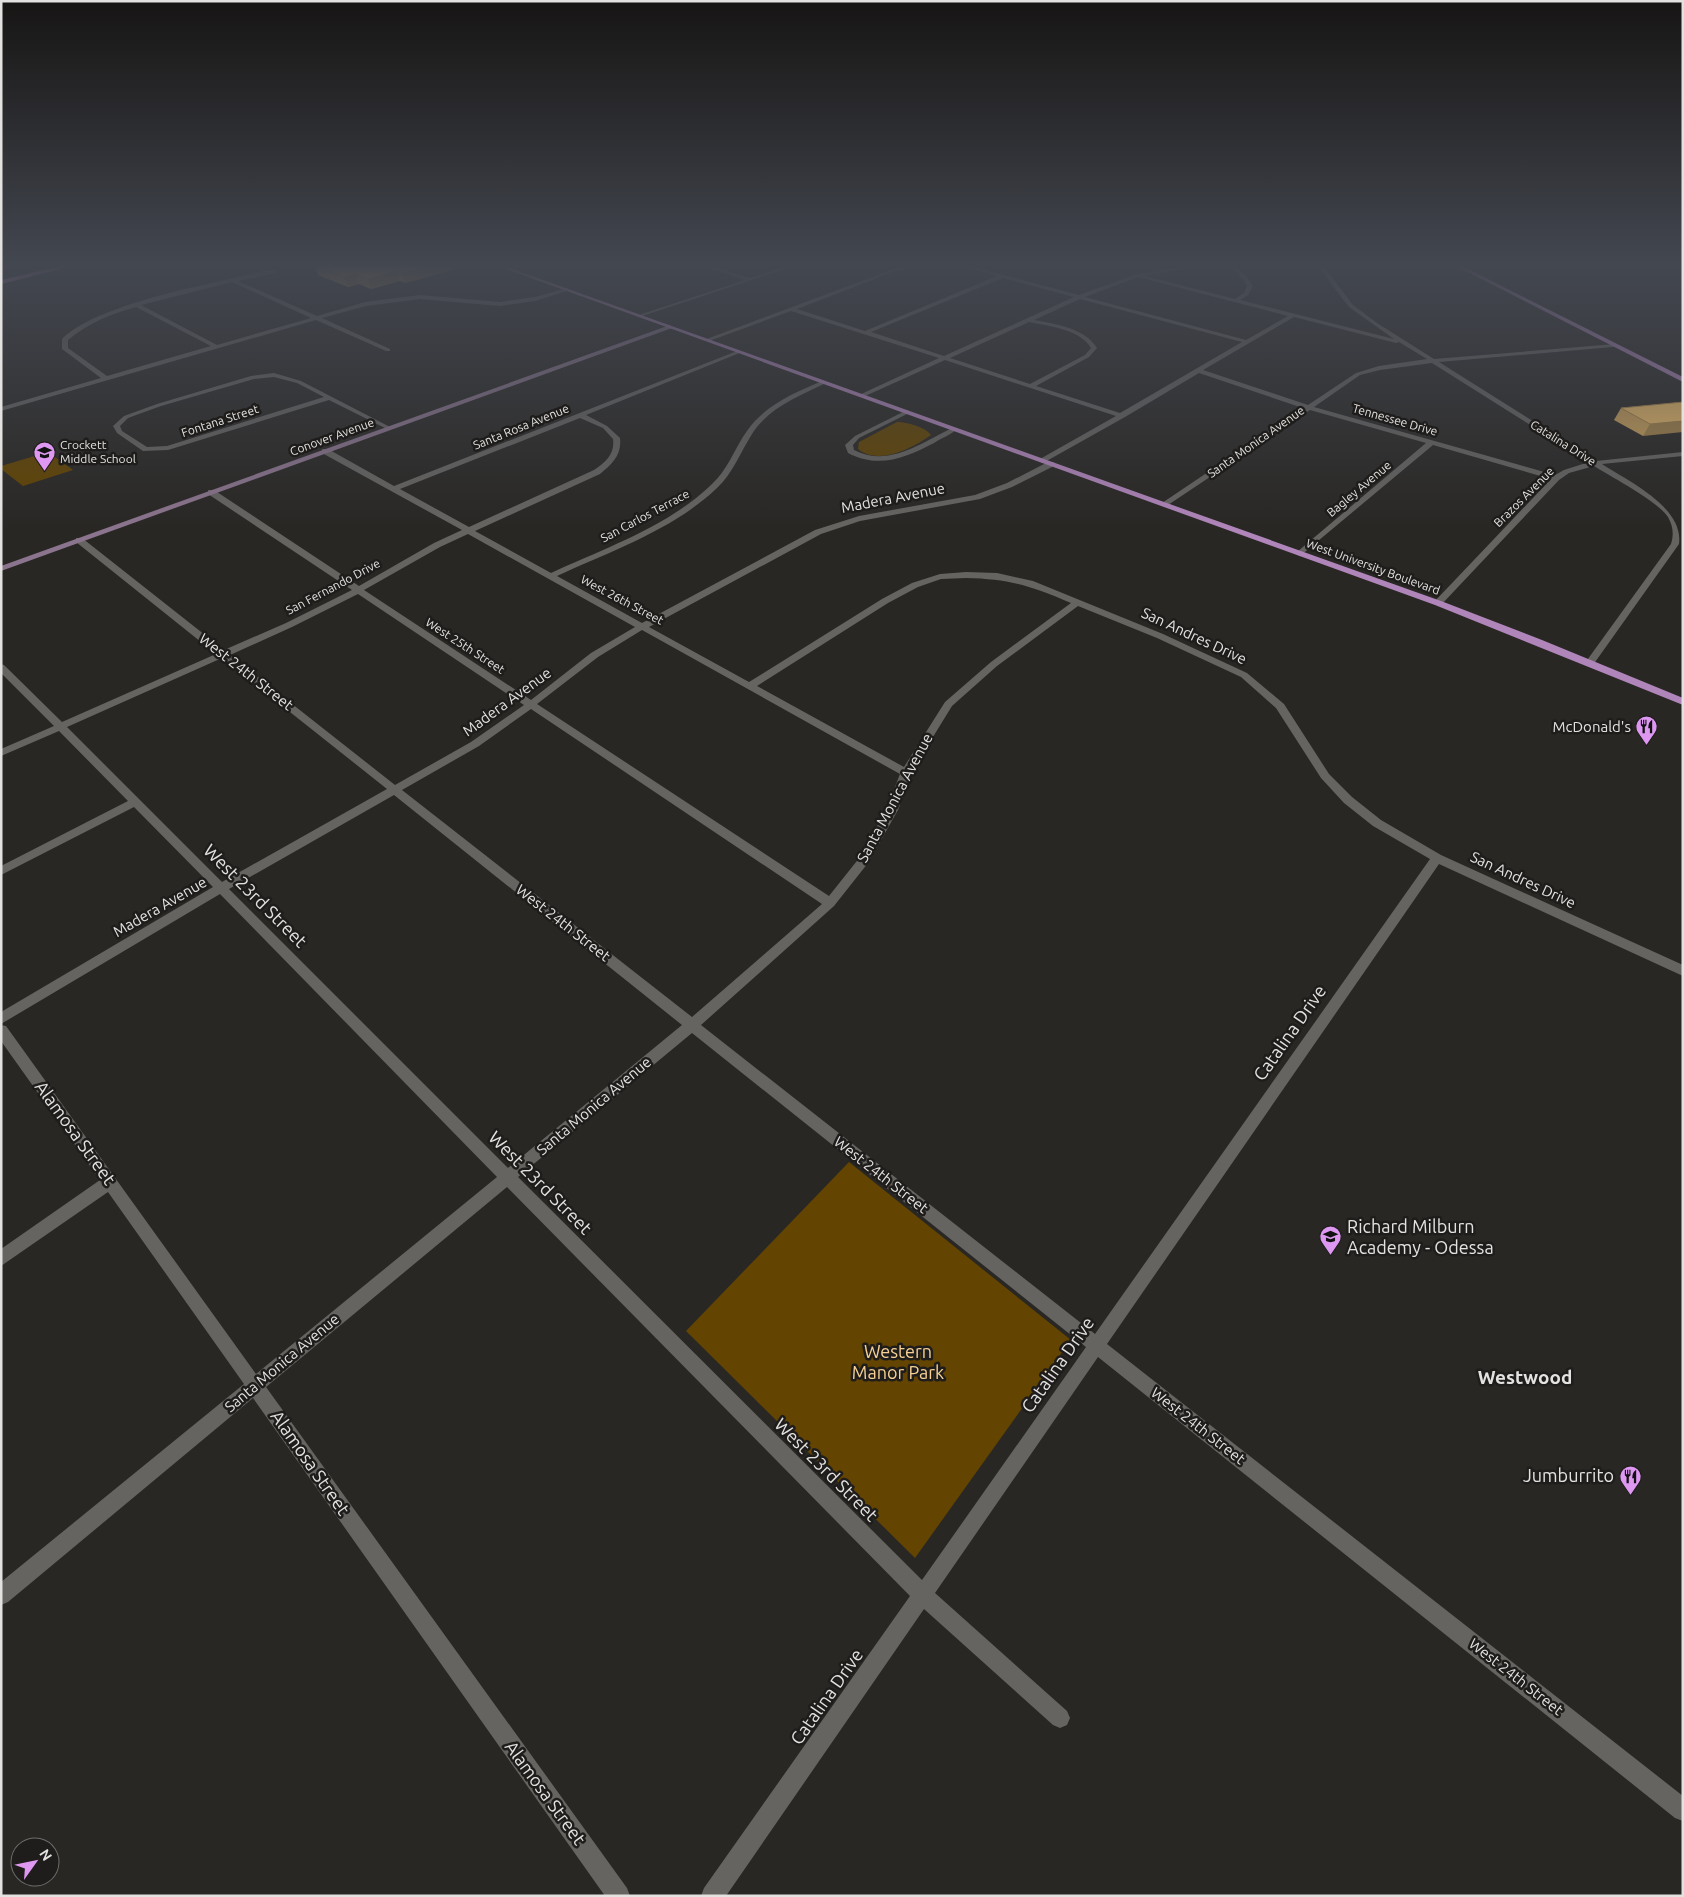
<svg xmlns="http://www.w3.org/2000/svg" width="1684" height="1897" font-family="Ubuntu,sans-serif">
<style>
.green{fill:#634400}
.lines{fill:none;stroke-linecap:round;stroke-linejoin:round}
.street{fill:#666461;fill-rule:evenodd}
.secondary{fill:#8b748d;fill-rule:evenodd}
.primary{fill:#b085ba;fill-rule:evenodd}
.highway{fill:#e19bf5;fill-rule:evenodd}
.wall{fill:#cba159}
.shaded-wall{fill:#a58348}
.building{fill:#ecbb67;stroke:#a58348}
.labels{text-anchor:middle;stroke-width:5;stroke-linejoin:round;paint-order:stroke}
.far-street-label{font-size:12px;fill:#e3e2e0;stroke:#1f1d1b}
.far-poi-label{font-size:12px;fill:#e3e2e0;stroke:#1f1d1b;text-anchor:start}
.street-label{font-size:15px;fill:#e3e2e0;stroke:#1f1d1b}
.poi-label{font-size:15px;fill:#e3e2e0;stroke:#1f1d1b;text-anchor:end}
.near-street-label{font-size:18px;fill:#e3e2e0;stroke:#1f1d1b}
.near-poi-label{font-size:18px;fill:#e3e2e0;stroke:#1f1d1b;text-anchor:start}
.near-park-label{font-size:18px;fill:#f6d094;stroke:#1f1d1b}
.near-neighbourhood-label{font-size:19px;font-weight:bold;fill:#e3e2e0;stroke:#1f1d1b}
</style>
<rect width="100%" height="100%" fill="#292724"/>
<g class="green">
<path d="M 897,422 C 907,422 925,427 931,435 C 913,448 878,466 858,449 L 859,442 Z"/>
<path d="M 48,452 L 73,470 L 23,486 L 1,469 L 1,466 Z"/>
<path d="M 849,1162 L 1071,1340 L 915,1558 L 686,1331 Z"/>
</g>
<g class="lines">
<g class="street">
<path d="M 521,264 L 529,264 L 509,271 L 506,269 Z"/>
<path d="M 698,264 L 704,264 L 750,278 L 794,264 L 801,264 L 639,317 L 639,315 L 745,280 Z"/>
<path d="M 907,264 L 914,264 L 797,309 L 865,331 L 997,276 L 955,264 L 962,264 L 1079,295 L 1137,274 L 1207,264 L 1145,276 L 1235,299 L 1244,293 L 1247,286 L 1242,278 L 1226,264 L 1232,264 L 1246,276 L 1253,286 L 1248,295 L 1240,300 L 1394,339 L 1349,307 L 1316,264 L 1322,264 L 1353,305 L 1377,323 L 1434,359 L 1615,344 L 1613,347 L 1439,362 L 1596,461 L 1683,452 L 1683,456 L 1602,464 C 1628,481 1684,507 1679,544 L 1593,665 L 1590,666 L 1585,663 L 1671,544 C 1674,534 1673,526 1668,517 C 1656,500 1613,478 1594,466 L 1569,473 L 1559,480 L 1441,605 L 1438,606 L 1434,603 L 1435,601 L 1551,479 L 1433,445 L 1300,556 L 1296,554 L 1297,552 L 1426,443 L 1310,410 L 1165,507 L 1161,505 L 1162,503 L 1303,408 L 1199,373 L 1125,417 L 1043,463 L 1039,461 L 1040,459 L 1116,416 L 945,360 L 863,397 L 859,397 L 859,395 L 939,358 L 791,311 L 709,341 L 704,340 ZM 1138,277 L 1288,316 L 1246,340 L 1085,297 ZM 1003,278 L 1074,297 L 944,356 L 871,332 ZM 1080,299 L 1242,342 L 1120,413 L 1036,386 L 1089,357 L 1097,348 C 1085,328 1055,324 1034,320 ZM 1294,317 L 1396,343 L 1399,342 L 1427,359 L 1379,366 L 1356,373 L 1308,405 L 1203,370 ZM 1029,322 C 1048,326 1080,329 1091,348 L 1085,355 L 1030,384 L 950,358 ZM 1432,363 L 1589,462 L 1564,470 L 1555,475 L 1314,407 L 1360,375 L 1380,370 Z"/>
<path d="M 1670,264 L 1683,264 L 1683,268 L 1671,265 Z"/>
<path d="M 275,270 L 277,273 L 238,281 L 317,316 L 365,302 L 420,295 L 500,302 L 535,297 L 567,288 L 570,290 L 535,301 L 500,306 L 420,299 L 366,306 L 322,318 L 390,349 L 390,351 L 386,351 L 316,320 L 1,411 L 1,407 L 101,378 L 62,349 L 62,339 C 98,303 212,284 263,271 ZM 232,282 L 311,318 L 217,345 L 141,305 ZM 136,307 L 211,346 L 107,376 L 68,348 L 68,340 C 88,323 111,314 136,307 Z"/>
<path d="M 737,351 L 742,352 L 586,415 L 607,426 L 620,438 C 622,455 612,464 600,474 L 475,531 L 551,573 C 605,548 667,527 711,485 C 728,470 734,449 747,431 C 765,405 794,393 822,381 L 826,381 L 826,383 C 799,396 768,408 752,434 C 740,453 733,473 717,488 C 673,530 611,551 557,576 L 642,623 L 815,530 L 859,516 L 975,495 L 1007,483 L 1048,462 L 1054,462 L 1054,466 L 1012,487 L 980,499 L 860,521 L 821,534 L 649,627 L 749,682 L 882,599 L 912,583 L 940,574 L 966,572 L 997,573 L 1033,581 L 1163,634 L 1247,673 L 1284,704 L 1329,774 L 1352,797 L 1381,820 L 1441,855 L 1683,965 L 1683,976 L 1439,864 L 1107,1344 L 1683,1796 L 1683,1821 L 1675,1818 L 1098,1357 L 935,1593 L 1067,1711 L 1070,1718 L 1067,1725 L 1060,1728 L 1053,1725 L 924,1609 L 726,1896 L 701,1896 L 704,1888 L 910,1596 L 507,1187 L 266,1387 L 627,1888 L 630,1896 L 605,1896 L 253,1398 L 8,1602 L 1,1605 L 1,1582 L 244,1384 L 108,1192 L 1,1266 L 1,1249 L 100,1180 L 1,1041 L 1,1025 L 6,1026 L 256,1374 L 497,1177 L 220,894 L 1,1024 L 1,1012 L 213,887 L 134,807 L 1,875 L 1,866 L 128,801 L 59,731 L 1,756 L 1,749 L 54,726 L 1,673 L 1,664 L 4,665 L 62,722 L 216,654 L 76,542 L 76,538 L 82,538 L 224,650 L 286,623 L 352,590 L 208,494 L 208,490 L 214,490 L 359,586 L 434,543 L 462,530 L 322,453 L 322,449 L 328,449 L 394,486 ZM 580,418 L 603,428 L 613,439 C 615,454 606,462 594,470 L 469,527 L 400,489 ZM 468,534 L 635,627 L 591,653 L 531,700 L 364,590 L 440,547 ZM 966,578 C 1010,579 1031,586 1071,603 L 991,662 L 945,702 L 904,767 L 757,686 L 888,603 L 918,587 L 941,579 ZM 358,594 L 524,705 L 471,742 L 395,785 L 230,655 L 292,627 ZM 1078,606 L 1157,638 L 1241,677 L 1276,708 L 1321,778 L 1344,803 L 1373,826 L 1430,859 L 1095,1334 L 701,1025 L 834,906 L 868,863 L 898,810 L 912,771 L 952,706 L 997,666 ZM 642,630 L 900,774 L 886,810 L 860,857 L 829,896 L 537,704 L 598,657 ZM 222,658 L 387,789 L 222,882 L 67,727 ZM 531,709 L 822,904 L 692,1017 L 402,790 L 479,746 ZM 394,795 L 682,1025 L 508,1168 L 229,889 ZM 692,1033 L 1086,1347 L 922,1580 L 518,1177 Z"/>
<path d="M 274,373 L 301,381 L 392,428 L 387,429 L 329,400 L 168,450 L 143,451 L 117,433 L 113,426 L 124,416 L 157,404 L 251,376 ZM 274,377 L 297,383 L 324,397 L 167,446 L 147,447 L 122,431 L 120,426 L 128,418 L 161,406 L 254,379 Z"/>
<path d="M 907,410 L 910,412 L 909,413 L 859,438 L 853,445 L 854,450 C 888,468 921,443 952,428 L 957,429 C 951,435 941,438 934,443 C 905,458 879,469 848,453 L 845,445 L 855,436 Z"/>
</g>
<path class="secondary" d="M 670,325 L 672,328 L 1,571 L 1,566 Z"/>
<g class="primary">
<path d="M 492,264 L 498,264 L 1441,601 L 1542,640 L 1683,698 L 1683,705 L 1435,605 Z"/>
<path d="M 1452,264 L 1458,264 L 1683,377 L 1683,382 Z"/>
</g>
<g class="highway">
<path d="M 9,264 L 17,264 L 1,270 L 1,266 Z"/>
<path d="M 70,264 L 80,264 L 1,284 L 1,280 Z"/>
</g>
</g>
<g class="wall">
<path d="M 320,264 L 453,264 L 455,269 L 405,283 L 400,281 L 371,289 L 359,284 L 348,287 L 318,275 L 314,265 Z"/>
<path d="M 1683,402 L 1643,436 L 1614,420 L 1621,408 Z"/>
</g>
<g class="shaded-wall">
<path d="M 435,264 L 453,264 L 455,269 L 405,283 L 402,273 Z"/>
<path d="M 397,271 L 400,281 L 371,289 L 368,279 Z"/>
<path d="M 356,274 L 359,284 L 348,287 L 344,277 Z"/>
<path d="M 1683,421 L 1683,432 L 1643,436 L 1650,424 Z"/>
</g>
<g class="building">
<path d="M 320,264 L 435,264 L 402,273 L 397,271 L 368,279 L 356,274 L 344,277 L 314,265 Z"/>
<path d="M 1683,402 L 1683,421 L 1650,424 L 1621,408 Z"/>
</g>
<linearGradient id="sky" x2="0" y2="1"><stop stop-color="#171514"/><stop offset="0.5" stop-color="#434750"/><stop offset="1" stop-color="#434750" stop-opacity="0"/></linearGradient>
<rect width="1684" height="529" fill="url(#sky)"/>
<defs>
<symbol id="school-pin" viewBox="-11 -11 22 30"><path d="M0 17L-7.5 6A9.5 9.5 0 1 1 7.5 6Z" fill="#de98f2" stroke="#1f1d1b"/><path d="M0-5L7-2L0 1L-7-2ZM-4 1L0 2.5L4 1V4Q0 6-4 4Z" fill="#111"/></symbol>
<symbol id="restaurant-pin" viewBox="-11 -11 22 30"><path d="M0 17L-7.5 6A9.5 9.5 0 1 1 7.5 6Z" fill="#de98f2" stroke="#1f1d1b"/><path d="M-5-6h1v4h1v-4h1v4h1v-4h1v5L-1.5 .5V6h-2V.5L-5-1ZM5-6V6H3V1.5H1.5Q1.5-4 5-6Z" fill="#111"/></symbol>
</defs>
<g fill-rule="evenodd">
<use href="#school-pin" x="32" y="440" width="25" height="34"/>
<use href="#restaurant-pin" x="1634" y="714" width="25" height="34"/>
<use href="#school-pin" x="1318" y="1224" width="25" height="34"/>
<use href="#restaurant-pin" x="1618" y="1464" width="25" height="34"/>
</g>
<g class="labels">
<g class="far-street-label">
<text transform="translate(1395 420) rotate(16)" y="4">Tennessee Drive</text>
<text transform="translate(220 421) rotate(-18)" y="4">Fontana Street</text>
<text transform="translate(521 427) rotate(-22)" y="4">Santa Rosa Avenue</text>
<text transform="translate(332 437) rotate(-20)" y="4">Conover Avenue</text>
<text transform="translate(1256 442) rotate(-35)" y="4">Santa Monica Avenue</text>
<text transform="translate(1563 443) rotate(32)" y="4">Catalina Drive</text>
<text transform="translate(1359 489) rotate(-40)" y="4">Bagley Avenue</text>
<text transform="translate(1524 497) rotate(-45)" y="4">Brazos Avenue</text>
<text transform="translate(645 516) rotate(-28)" y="4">San Carlos Terrace</text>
<text transform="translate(1373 567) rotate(20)" y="4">West University Boulevard</text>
<text transform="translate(333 587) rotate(-28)" y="4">San Fernando Drive</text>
<text transform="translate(622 600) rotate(28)" y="4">West 26th Street</text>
<text transform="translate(465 646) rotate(33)" y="4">West 25th Street</text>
</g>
<g class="far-poi-label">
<text x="60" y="449">Crockett<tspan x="60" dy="14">Middle School</tspan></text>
</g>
<g class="street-label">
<text transform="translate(893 498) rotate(-11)" y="5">Madera Avenue</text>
<text transform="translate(1194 636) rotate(25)" y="5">San Andres Drive</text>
<text transform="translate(246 672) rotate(38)" y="5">West 24th Street</text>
<text transform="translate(507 702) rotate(-36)" y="5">Madera Avenue</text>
<text transform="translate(895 798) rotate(-62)" y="5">Santa Monica Avenue</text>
<text transform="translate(1523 880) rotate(25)" y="5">San Andres Drive</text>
<text transform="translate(160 907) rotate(-30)" y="5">Madera Avenue</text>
<text transform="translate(563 923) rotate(38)" y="5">West 24th Street</text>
<text transform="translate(594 1106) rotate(-40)" y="5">Santa Monica Avenue</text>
<text transform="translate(881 1175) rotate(38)" y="5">West 24th Street</text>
<text transform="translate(282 1363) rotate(-40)" y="5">Santa Monica Avenue</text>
<text transform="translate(1198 1426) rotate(38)" y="5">West 24th Street</text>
<text transform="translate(1516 1677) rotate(38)" y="5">West 24th Street</text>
</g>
<g class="poi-label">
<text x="1631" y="732">McDonald's</text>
</g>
<g class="near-street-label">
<text transform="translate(255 896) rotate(45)" y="6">West 23rd Street</text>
<text transform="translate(1290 1033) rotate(-55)" y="6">Catalina Drive</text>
<text transform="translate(75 1133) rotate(54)" y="6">Alamosa Street</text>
<text transform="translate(540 1183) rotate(45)" y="6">West 23rd Street</text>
<text transform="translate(1058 1365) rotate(-55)" y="6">Catalina Drive</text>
<text transform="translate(310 1463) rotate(55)" y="6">Alamosa Street</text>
<text transform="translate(826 1470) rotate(45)" y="6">West 23rd Street</text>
<text transform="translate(827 1697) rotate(-55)" y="6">Catalina Drive</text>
<text transform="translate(545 1793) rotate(54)" y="6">Alamosa Street</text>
</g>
<g class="near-poi-label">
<text x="1347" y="1233">Richard Milburn<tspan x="1347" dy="21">Academy - Odessa</tspan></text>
<text x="1614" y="1482" text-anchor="end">Jumburrito</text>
</g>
<g class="near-park-label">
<text x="898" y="1358">Western<tspan x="898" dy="21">Manor Park</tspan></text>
</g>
<g class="near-neighbourhood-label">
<text x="1525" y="1384">Westwood</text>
</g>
</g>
<rect width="1684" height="1897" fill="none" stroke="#e3e2e0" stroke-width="5"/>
<g transform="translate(35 1862) rotate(57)"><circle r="24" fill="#1f1d1b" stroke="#6d6c6a"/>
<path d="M0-4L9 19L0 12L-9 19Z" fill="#de98f2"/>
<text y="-8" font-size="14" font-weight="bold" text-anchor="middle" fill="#e3e2e0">N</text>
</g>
</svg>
